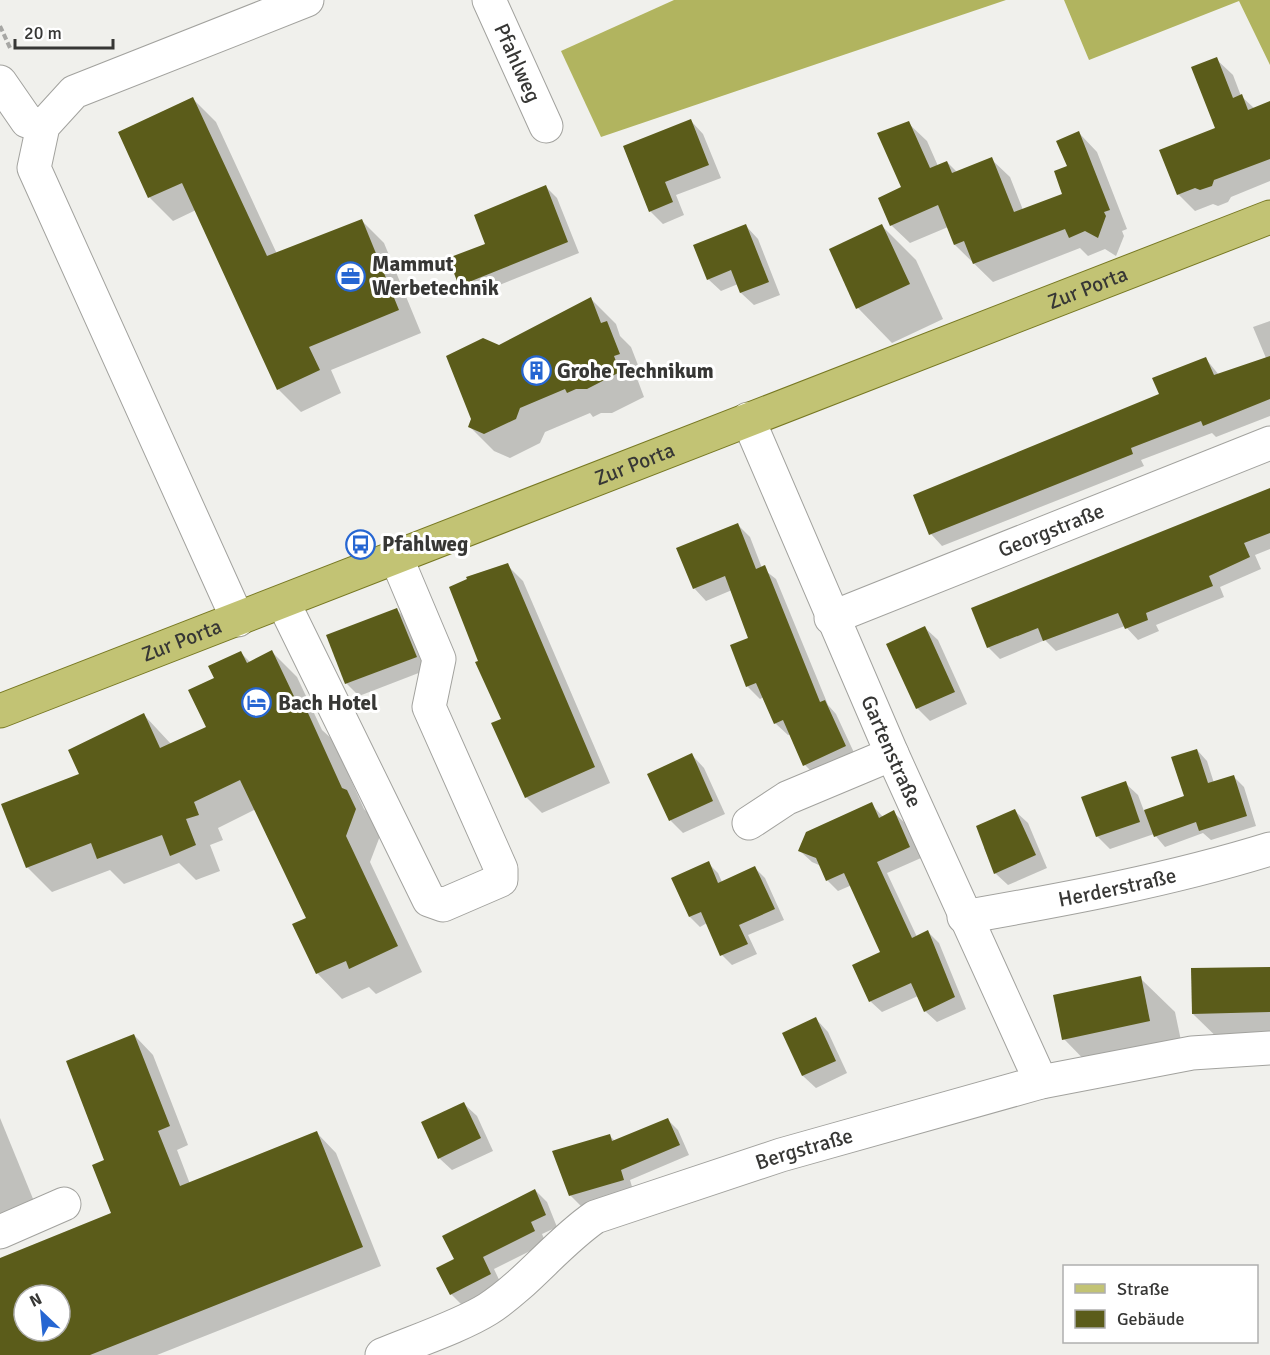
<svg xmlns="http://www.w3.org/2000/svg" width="1270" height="1355" font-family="Signika,sans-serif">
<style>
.forest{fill:#b1b45f}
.shadow{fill:#0003;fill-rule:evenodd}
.building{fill:#5b5c1a;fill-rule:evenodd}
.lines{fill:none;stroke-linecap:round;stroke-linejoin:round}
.minor-casing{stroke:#a2a29e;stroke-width:35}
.major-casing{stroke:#777822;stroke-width:35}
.path{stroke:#a7a7a4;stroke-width:4;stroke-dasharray:6 3;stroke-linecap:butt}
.minor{stroke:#fff;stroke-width:33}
.major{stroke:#c2c374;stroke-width:33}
.labels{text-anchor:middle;stroke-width:6;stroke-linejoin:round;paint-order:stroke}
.street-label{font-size:21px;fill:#373735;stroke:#fff}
.poi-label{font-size:21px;font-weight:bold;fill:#373735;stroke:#fff;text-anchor:start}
</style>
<rect width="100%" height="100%" fill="#f0f0ec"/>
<g class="forest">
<path d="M 674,0 L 1006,0 L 601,137 L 561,51 Z"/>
<path d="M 1064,0 L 1270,0 L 1270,65 L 1239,1 L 1089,60 Z"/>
</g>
<g class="shadow">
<path d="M 1216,59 L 1233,75 L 1241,96 L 1255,109 L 1270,102 L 1270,181 L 1231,197 L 1228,202 L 1218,206 L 1213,204 L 1195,211 L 1178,194 L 1217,129 Z"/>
<path d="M 193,99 L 216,122 L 277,254 L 361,220 L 384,243 L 421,333 L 331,370 L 341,393 L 301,412 L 278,389 L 196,210 L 173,221 L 150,198 L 120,133 Z"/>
<path d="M 691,121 L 703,134 L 721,178 L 676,195 L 684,215 L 663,224 L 650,211 Z"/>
<path d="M 908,123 L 927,141 L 938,166 L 947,162 L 957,172 L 991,159 L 1010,177 L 1023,210 L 1064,195 L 1069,167 L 1079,133 L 1097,152 L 1127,229 L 1122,231 L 1124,236 L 1116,256 L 1105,249 L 1088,256 L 1080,248 L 993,282 L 955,245 L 948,227 L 910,243 L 891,225 L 903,188 Z"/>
<path d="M 546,187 L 557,198 L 579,253 L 472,296 L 461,285 L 487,245 Z"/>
<path d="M 746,226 L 758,239 L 780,295 L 754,305 L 741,293 L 738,284 L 721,291 L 708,279 Z"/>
<path d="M 882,226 L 916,260 L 943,319 L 892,343 L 858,308 L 831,250 Z"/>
<path d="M 591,299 L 616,324 L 620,336 L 631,347 L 643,378 L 638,381 L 644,397 L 612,413 L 601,413 L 593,417 L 590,413 L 545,432 L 540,443 L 510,458 L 494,451 L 469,426 L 499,346 Z"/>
<path d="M 1270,321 L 1270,416 L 1216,437 L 1212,433 L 1141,460 L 1144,466 L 942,546 L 931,534 L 1161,395 L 1206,359 L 1219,375 L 1266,358 L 1253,327 Z"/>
<path d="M 1270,490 L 1270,549 L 1255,555 L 1261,569 L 1220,587 L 1224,597 L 1156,625 L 1159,631 L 1138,640 L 1125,626 L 1056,651 L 1045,640 L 1000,659 L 988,647 Z"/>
<path d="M 738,525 L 750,537 L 762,568 L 776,579 L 828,705 L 836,714 L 857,759 L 817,777 L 805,765 L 791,734 L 788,735 L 775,723 L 764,697 L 760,699 L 748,687 L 732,646 L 750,639 L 732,590 L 706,601 L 694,588 Z"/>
<path d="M 507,565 L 523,581 L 610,783 L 542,813 L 526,797 L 493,724 L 503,719 L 480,662 Z"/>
<path d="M 397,610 L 409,622 L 429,669 L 359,696 L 346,683 Z"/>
<path d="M 925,628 L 938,640 L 967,704 L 930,721 L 917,708 Z"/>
<path d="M 272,652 L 297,677 L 322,730 L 333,740 L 364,809 L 372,817 L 380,836 L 370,862 L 422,972 L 376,994 L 369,987 L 342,999 L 317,973 L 308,919 L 256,809 L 218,828 L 223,840 L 210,845 L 220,871 L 196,880 L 179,863 L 124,884 L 110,870 L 52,892 L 27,867 L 81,775 L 144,715 L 171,744 L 208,728 L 216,679 L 241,653 L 250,662 Z"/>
<path d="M 1197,750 L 1207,761 L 1214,783 L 1234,777 L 1244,787 L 1256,826 L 1211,840 L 1203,833 L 1165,847 L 1154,834 L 1110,849 L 1097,836 L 1125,783 L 1138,795 L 1144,811 L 1185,797 Z"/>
<path d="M 692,755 L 704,768 L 725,814 L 683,833 L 671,821 L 649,774 Z"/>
<path d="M 871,804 L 883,817 L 893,812 L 905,823 L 921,858 L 887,873 L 917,937 L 928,932 L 939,943 L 966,1009 L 937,1022 L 925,1011 L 918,996 L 882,1012 L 870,1001 L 882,953 L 852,885 L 838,891 L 827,880 L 821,866 L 812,862 L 800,851 Z"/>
<path d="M 1015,811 L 1028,823 L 1047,868 L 1008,885 L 995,873 L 984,848 Z"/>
<path d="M 708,863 L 718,873 L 722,882 L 755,868 L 765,878 L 784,920 L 748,935 L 757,954 L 732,965 L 722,955 L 707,923 L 700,927 L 690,917 L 673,879 Z"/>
<path d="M 1270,968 L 1270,1047 L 1228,1048 L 1193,1014 Z"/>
<path d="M 1140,978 L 1175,1012 L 1184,1055 L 1098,1074 L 1064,1039 Z"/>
<path d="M 816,1019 L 828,1032 L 847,1073 L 816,1088 L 803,1076 L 784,1033 Z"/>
<path d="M 134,1035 L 153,1055 L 188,1145 L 177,1150 L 190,1184 L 317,1133 L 336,1153 L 381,1266 L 157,1355 L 0,1355 L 0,1259 L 113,1214 L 106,1161 ZM 24,1295 L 60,1295 L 60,1331 L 24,1331 Z"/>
<path d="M 464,1104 L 477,1116 L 493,1151 L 452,1170 L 439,1158 Z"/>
<path d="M 0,1118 L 38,1211 L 0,1226 Z"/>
<path d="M 668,1120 L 678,1130 L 689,1155 L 630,1180 L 633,1190 L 581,1206 L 570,1195 L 610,1136 L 616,1142 Z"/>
<path d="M 535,1190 L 547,1202 L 557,1227 L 542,1234 L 546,1243 L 494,1269 L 502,1286 L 463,1306 L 451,1294 L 456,1260 Z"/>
</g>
<g class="building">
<path d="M 1217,57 L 1233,98 L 1242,94 L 1248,110 L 1270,101 L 1270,159 L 1214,180 L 1212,186 L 1200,190 L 1195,188 L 1177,195 L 1159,150 L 1215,128 L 1191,67 Z"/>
<path d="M 193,97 L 267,256 L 362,219 L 399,310 L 309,347 L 320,370 L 277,390 L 182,183 L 148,198 L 118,132 Z"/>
<path d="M 691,119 L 709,165 L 665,182 L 673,202 L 649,212 L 623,146 Z"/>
<path d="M 909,121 L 930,168 L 947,161 L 952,173 L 992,157 L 1014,212 L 1062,194 L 1054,171 L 1067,166 L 1056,141 L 1079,131 L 1110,210 L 1104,212 L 1106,216 L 1098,238 L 1085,231 L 1069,238 L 1065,229 L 973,264 L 964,241 L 954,245 L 938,205 L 890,226 L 878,198 L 901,187 L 877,133 Z"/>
<path d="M 546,185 L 568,242 L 459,286 L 448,258 L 485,244 L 474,215 Z"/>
<path d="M 746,224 L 769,282 L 740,293 L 731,270 L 707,280 L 693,245 Z"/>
<path d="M 882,224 L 910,284 L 856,309 L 829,249 Z"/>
<path d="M 591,297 L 601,323 L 607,321 L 620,354 L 614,356 L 620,372 L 587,389 L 576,389 L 567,393 L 565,389 L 520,408 L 516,419 L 484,434 L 468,427 L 471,419 L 446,356 L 483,338 L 499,345 Z"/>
<path d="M 1270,356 L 1270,399 L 1203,426 L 1201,421 L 1131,448 L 1133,454 L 929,535 L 913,495 L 1159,394 L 1152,378 L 1206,357 L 1214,375 Z"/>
<path d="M 1270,488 L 1270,533 L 1244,543 L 1250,557 L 1209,576 L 1213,586 L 1146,613 L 1148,620 L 1125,629 L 1118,613 L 1043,641 L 1038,628 L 987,648 L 971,608 Z"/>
<path d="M 738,523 L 756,569 L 765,565 L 820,702 L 825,700 L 846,746 L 803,766 L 783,720 L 774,724 L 756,683 L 746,687 L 730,645 L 748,638 L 725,576 L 693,589 L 676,548 Z"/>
<path d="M 508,563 L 595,767 L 525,798 L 491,723 L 501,719 L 475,662 L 478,661 L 449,587 L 467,579 L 466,577 Z"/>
<path d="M 397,608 L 417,657 L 345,684 L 326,635 Z"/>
<path d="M 925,626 L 955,692 L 916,709 L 886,644 Z"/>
<path d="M 272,650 L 301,711 L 308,713 L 342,788 L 347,790 L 356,809 L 346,836 L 398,946 L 349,969 L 346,961 L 316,974 L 292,924 L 306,918 L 240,780 L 194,802 L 199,815 L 186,819 L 196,845 L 170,856 L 162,835 L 97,859 L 91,843 L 26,868 L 1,804 L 79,774 L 68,750 L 144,713 L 160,748 L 206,727 L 188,690 L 214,678 L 208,666 L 241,651 L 247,663 Z"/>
<path d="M 1197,749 L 1208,783 L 1234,775 L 1247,816 L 1199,831 L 1196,822 L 1154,837 L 1144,810 L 1184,796 L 1171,757 Z"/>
<path d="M 692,753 L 713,801 L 669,821 L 647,774 Z"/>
<path d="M 1126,781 L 1140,822 L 1096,837 L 1081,797 Z"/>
<path d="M 872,802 L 879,818 L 894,810 L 910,847 L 877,862 L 912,938 L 928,930 L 955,997 L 924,1012 L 911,983 L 869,1002 L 852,965 L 880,952 L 844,873 L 826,881 L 816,858 L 798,851 L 806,832 Z"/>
<path d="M 1015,809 L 1036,855 L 994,874 L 976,826 Z"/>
<path d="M 709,861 L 718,883 L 755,866 L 775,909 L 739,925 L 748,944 L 720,956 L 701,912 L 689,917 L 671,878 Z"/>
<path d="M 1270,967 L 1270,1012 L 1192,1014 L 1191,968 Z"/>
<path d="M 1141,976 L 1150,1021 L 1062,1040 L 1053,995 Z"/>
<path d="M 816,1017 L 836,1061 L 802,1076 L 782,1033 Z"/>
<path d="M 134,1034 L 170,1126 L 158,1131 L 180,1186 L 317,1131 L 363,1247 L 90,1355 L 0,1355 L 0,1258 L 111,1213 L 92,1165 L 104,1160 L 66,1061 ZM 24,1295 L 60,1295 L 60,1331 L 24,1331 Z"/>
<path d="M 464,1102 L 481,1138 L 438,1159 L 421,1122 Z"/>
<path d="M 668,1118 L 680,1145 L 621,1170 L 624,1180 L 569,1196 L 552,1151 L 610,1134 L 612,1141 Z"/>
<path d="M 535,1189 L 546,1215 L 531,1222 L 535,1231 L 483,1257 L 491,1274 L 450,1295 L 436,1268 L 454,1259 L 442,1236 Z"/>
</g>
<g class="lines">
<defs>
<g id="minor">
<path id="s1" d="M 489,0 L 546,126"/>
<path d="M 0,82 L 27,121 L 43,126"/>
<path id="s2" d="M 748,419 L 892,754 L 1041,1082"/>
<path d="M 283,602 L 429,900 L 443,905 L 501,880 L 501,869 L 429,707 L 439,659 L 396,557"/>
<path id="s3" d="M 831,618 L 1270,443"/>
<path d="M 238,620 L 34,168 L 43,126 L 74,92 L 307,0"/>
<path d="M 749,823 L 787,798 L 892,754"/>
<path id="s4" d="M 964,917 C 1067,899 1170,880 1270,849"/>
<path d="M 0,1232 L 64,1204"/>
<path id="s5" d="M 382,1355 C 413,1342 461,1326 488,1309 C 528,1283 556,1244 595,1217 L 781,1155 L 1041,1082 L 1192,1053 L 1270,1048"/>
</g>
<g id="major">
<path id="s6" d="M 0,711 L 1270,217"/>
</g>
</defs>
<use href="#minor" class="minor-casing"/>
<use href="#major" class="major-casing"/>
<path class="path" d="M 0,26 L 11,50"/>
<use href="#minor" class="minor"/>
<use href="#major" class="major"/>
</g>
<defs>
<symbol id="office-ring" viewBox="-11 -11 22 22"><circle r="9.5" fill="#fff" stroke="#2666d2" stroke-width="1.5"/><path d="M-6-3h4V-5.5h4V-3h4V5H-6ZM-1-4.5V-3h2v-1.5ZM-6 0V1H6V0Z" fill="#2666d2"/></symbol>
<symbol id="building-ring" viewBox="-11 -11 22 22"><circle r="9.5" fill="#fff" stroke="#2666d2" stroke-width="1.5"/><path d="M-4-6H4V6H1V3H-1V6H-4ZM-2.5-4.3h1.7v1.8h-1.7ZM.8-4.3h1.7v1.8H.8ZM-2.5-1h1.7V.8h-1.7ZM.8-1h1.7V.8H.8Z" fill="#2666d2"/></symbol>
<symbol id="bus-ring" viewBox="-11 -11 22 22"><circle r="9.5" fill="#fff" stroke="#2666d2" stroke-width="1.5"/><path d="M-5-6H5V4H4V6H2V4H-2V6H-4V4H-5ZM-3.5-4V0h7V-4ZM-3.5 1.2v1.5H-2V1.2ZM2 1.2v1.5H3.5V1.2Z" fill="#2666d2"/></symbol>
<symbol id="hotel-ring" viewBox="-11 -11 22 22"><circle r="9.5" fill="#fff" stroke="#2666d2" stroke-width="1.5"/><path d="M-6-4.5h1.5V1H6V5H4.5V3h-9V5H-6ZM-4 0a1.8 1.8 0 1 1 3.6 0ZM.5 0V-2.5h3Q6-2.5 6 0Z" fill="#2666d2"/></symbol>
</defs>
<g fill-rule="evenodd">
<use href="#office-ring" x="334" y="260" width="33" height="33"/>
<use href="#building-ring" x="520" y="354" width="33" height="33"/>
<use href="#bus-ring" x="344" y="528" width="33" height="33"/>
<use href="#hotel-ring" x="240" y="686" width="33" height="33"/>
</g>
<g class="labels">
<g class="street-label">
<text dy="7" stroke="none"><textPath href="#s1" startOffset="69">Pfahlweg</textPath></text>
<text dy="7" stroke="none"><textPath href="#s6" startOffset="1167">Zur Porta</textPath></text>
<text dy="7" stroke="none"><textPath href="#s6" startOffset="681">Zur Porta</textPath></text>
<text dy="7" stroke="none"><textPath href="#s3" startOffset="237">Georgstraße</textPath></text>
<text dy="7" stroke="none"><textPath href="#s6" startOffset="195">Zur Porta</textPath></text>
<text dy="7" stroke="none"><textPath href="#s2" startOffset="362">Gartenstraße</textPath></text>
<text dy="7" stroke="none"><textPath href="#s4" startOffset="156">Herderstraße</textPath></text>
<text dy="7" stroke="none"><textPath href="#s5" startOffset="477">Bergstraße</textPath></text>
</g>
<g class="poi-label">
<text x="372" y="271">Mammut<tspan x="372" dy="24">Werbetechnik</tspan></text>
<text x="557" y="378">Grohe Technikum</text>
<text x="382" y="551">Pfahlweg</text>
<text x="278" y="710">Bach Hotel</text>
</g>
</g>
<rect x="1063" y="1265" width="195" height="78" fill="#ffffff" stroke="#afafae" stroke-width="1.5"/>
<rect x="1075" y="1284" width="30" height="9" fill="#c2c374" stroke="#afafae" stroke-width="1.5"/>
<text x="1117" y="1295" font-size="18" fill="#373735">Straße</text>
<rect x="1075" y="1310" width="30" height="18" fill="#5b5c1a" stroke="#afafae" stroke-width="1.5"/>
<text x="1117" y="1325" font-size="18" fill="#373735">Gebäude</text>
<g transform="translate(42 1313) rotate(334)"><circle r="28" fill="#ffffff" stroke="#afafae" stroke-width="1.5"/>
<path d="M0-4.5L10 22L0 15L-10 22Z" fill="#2666d2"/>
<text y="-9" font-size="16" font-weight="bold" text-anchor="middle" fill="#373735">N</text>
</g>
<path d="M15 39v9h98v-9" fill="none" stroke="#373735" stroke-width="3"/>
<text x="24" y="39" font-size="18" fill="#373735" stroke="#ffffff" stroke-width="4.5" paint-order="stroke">20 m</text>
</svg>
